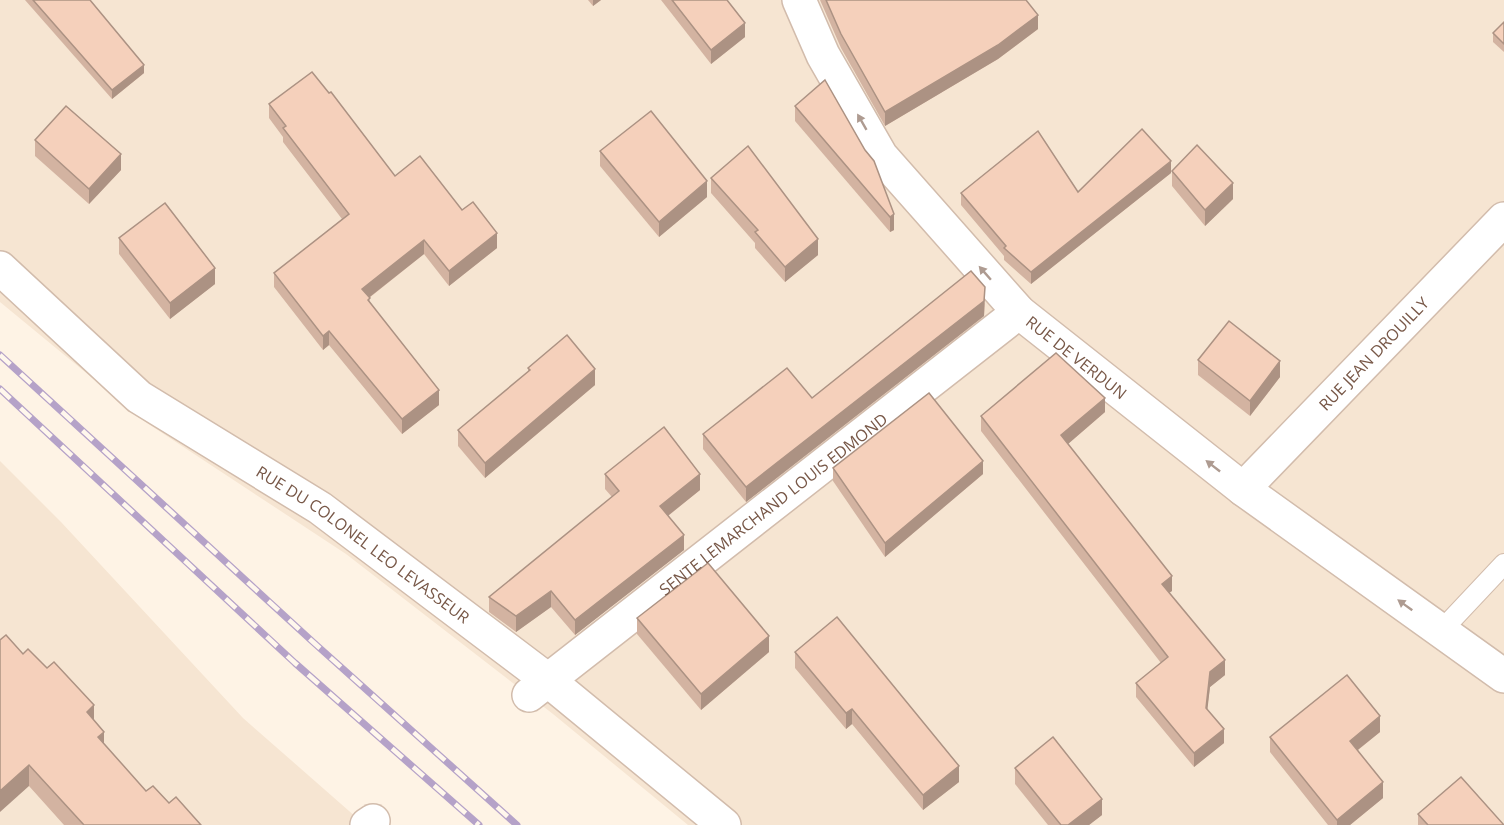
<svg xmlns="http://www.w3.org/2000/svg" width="1504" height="825" font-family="'Open Sans',sans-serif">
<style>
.residential{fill:#f6e5d2}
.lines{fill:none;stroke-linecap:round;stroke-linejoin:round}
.service-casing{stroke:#d2bcac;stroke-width:22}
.minor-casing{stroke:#d2bcac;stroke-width:36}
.service{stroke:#fff;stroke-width:20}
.minor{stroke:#fff;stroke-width:33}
.rail-casing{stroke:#b5a2c8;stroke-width:7}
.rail{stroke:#fff7ec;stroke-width:4.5;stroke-dasharray:14;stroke-linecap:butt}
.wall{fill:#d3b3a1}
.shaded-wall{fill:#ac9283}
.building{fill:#f5d0bb;stroke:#ac9283;stroke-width:1.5}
.oneway{fill:#ae9b91}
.labels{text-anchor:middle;stroke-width:6;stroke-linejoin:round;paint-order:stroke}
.street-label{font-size:16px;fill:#785848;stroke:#fff7ec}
</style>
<rect width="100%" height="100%" fill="#fef3e5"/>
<g class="residential">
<path d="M 0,0 L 1504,0 L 1504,825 L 688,825 L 553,714 L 346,554 L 147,423 L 0,302 Z"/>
<path d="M 0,461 L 61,522 L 243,718 L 365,825 L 0,825 Z"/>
</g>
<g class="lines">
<defs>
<path id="service" d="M 1441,631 L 1504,564"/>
<g id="minor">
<path id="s1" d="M 799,0 L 823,55 L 881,156 L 1019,312 L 1243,489 L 1504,676"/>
<path id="s2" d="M 0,268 L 139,397 L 320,508 L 549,681 L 724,825"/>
<path id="s3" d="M 1243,489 L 1504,219"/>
<path id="s4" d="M 529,695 L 1019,312"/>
<path d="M 367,825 L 373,821"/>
</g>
</defs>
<use href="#service" class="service-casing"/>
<use href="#minor" class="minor-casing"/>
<use href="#service" class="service"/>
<use href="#minor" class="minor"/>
<defs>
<g id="rail">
<path d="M 0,355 L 313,642 L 517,825"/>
<path d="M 0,389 L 295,663 L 479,825"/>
</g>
</defs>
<use href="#rail" class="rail-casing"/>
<use href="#rail" class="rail"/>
</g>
<g class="wall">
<path d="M 25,0 L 90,0 L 144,73 L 112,99 Z"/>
<path d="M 588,0 L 601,0 L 593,6 Z"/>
<path d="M 661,0 L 727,0 L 745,37 L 711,64 Z"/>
<path d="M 820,0 L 1026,0 L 1038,29 L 998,59 L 885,126 L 841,48 Z"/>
<path d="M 1504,22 L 1504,52 L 1493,42 L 1493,33 Z"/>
<path d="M 269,104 L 395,176 L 462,210 L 497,248 L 449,286 L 424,254 L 369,298 L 370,302 L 439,405 L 402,434 L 329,345 L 323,350 L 274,287 L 274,273 L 342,219 L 283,142 L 283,137 L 269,118 Z"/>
<path d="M 795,106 L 865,150 L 874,161 L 894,230 L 890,232 L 795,121 Z"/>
<path d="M 35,140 L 121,170 L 89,204 L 35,156 Z"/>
<path d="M 600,151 L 707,197 L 659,237 L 600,166 Z"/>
<path d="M 1172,171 L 1233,199 L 1205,226 L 1172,186 Z"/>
<path d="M 1171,173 L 1031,284 L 1004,260 L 1004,256 L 961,205 L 961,193 L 1078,192 Z"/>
<path d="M 711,178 L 818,255 L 785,282 L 755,248 L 755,243 L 711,193 Z"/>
<path d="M 119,238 L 215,284 L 170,319 L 119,254 Z"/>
<path d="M 985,302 L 984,316 L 746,502 L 703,449 L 703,434 L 812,398 Z"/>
<path d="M 1198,360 L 1280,377 L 1250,416 L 1198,375 Z"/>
<path d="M 528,368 L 595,385 L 485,478 L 458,446 L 458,430 L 528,372 Z"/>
<path d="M 1105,412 L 1068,444 L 1172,591 L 1169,592 L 1225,675 L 1210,687 L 1207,709 L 1224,743 L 1194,767 L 1136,697 L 1136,683 L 1161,663 L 981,431 L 981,416 Z"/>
<path d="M 833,468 L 983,474 L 885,557 L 833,481 Z"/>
<path d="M 605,474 L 700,490 L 668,516 L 684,550 L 575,635 L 551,607 L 516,632 L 489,612 L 489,597 L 612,497 L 605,489 Z"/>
<path d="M 637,618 L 769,652 L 701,710 L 637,634 Z"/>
<path d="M 795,652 L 959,782 L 923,810 L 852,724 L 846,729 L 795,668 Z"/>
<path d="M 23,654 L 94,720 L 104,744 L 146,791 L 169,803 L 201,825 L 64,825 L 29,786 Z"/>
<path d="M 1380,732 L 1358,750 L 1383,798 L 1350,825 L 1328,825 L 1270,752 L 1270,737 Z"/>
<path d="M 1015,768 L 1102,815 L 1089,825 L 1048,825 L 1015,784 Z"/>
<path d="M 1418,814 L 1504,825 L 1418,825 Z"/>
</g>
<g class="shaded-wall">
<path d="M 593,0 L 601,0 L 593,6 Z"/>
<path d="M 1038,15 L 1038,29 L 998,59 L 885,126 L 885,112 Z"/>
<path d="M 745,23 L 745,37 L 711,64 L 711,50 Z"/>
<path d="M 144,65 L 144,73 L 112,99 L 112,90 Z"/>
<path d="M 121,154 L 121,170 L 89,204 L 89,189 Z"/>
<path d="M 1171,161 L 1171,173 L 1031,284 L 1031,272 Z"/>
<path d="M 707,181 L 707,197 L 659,237 L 659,222 Z"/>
<path d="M 1233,183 L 1233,199 L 1205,226 L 1205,210 Z"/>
<path d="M 894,214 L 894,230 L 890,232 L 890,217 Z"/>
<path d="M 497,233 L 497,248 L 449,286 L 449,271 Z"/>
<path d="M 818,239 L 818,255 L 785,282 L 785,267 Z"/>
<path d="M 424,240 L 424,254 L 362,303 L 362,289 Z"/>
<path d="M 215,268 L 215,284 L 170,319 L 170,303 Z"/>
<path d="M 985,287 L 984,316 L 746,502 L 746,487 Z"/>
<path d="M 329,331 L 329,345 L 323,350 L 323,336 Z"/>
<path d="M 1280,361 L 1280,377 L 1250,416 L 1250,401 Z"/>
<path d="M 595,369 L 595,385 L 485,478 L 485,463 Z"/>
<path d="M 439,390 L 439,405 L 402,434 L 402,419 Z"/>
<path d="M 1105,398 L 1105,412 L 1061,450 L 1061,435 Z"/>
<path d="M 983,461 L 983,474 L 885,557 L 885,543 Z"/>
<path d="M 700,474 L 700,490 L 660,522 L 660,506 Z"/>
<path d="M 684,535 L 684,550 L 575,635 L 575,620 Z"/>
<path d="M 1172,576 L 1172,591 L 1162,598 L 1162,584 Z"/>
<path d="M 551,591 L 551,607 L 516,632 L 516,616 Z"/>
<path d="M 769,636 L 769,652 L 701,710 L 701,694 Z"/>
<path d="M 1225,660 L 1225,675 L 1210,687 L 1206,722 L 1206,708 L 1210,672 Z"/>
<path d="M 94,705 L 94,727 L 87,712 Z"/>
<path d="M 852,709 L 852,724 L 846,729 L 846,713 Z"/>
<path d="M 1380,716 L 1380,732 L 1350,756 L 1350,741 Z"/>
<path d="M 1224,729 L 1224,743 L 1194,767 L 1194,753 Z"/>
<path d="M 104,732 L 104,753 L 98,737 Z"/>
<path d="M 29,765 L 29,786 L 0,812 L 0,791 Z"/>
<path d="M 959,766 L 959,782 L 923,810 L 923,795 Z"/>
<path d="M 1383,782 L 1383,798 L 1350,825 L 1337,825 L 1337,820 Z"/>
<path d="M 1102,799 L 1102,815 L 1089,825 L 1068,825 Z"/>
</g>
<g class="building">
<path d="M 33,0 L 90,0 L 144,65 L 112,90 Z"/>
<path d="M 672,0 L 727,0 L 745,23 L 711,50 Z"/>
<path d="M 826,0 L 1026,0 L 1038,15 L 998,45 L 885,112 L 841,34 Z"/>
<path d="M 1504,22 L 1504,44 L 1493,33 Z"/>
<path d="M 312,72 L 329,93 L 331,92 L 395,176 L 420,156 L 462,210 L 473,202 L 497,233 L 449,271 L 424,240 L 362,289 L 370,298 L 368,300 L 439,390 L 402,419 L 329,331 L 323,336 L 274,273 L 349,214 L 283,128 L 286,126 L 269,104 Z"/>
<path d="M 825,80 L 865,150 L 874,161 L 894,214 L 890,217 L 795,106 Z"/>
<path d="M 66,106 L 121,154 L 89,189 L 35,140 Z"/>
<path d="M 651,111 L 707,181 L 659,222 L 600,151 Z"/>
<path d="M 1142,129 L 1171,161 L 1031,272 L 1004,248 L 1006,246 L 961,193 L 1038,131 L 1078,192 Z"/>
<path d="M 1197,145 L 1233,183 L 1205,210 L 1172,171 Z"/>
<path d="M 748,146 L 818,239 L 785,267 L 755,232 L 758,230 L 711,178 Z"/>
<path d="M 165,203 L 215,268 L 170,303 L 119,238 Z"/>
<path d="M 971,271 L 985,287 L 984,301 L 746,487 L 703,434 L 787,368 L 812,398 Z"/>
<path d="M 1229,321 L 1280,361 L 1250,401 L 1198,360 Z"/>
<path d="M 567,335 L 595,369 L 485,463 L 458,430 L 530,370 L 528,368 Z"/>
<path d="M 1056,353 L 1105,398 L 1061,435 L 1172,576 L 1162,584 L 1225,660 L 1210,672 L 1206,708 L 1224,729 L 1194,753 L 1136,683 L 1168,657 L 981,416 Z"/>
<path d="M 929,393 L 983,461 L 885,543 L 833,468 Z"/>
<path d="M 664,427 L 700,474 L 660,506 L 684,535 L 575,620 L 551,591 L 516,616 L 489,597 L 619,491 L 605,474 Z"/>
<path d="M 708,563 L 769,636 L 701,694 L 637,618 Z"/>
<path d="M 837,617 L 959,766 L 923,795 L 852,709 L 846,713 L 795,652 Z"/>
<path d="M 6,635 L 23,654 L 28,649 L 47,668 L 54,662 L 94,705 L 87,712 L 104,732 L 98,737 L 146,791 L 153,786 L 169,803 L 176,797 L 201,825 L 84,825 L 29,765 L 0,791 L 0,640 Z"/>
<path d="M 1347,675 L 1380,716 L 1350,741 L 1383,782 L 1337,820 L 1270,737 Z"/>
<path d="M 1053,737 L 1102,799 L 1068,825 L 1061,825 L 1015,768 Z"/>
<path d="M 1461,777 L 1504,825 L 1428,825 L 1418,814 Z"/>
</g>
<defs><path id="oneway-solid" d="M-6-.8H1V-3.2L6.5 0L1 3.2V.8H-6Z" transform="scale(1.5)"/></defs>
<g class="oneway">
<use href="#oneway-solid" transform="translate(862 122) rotate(-120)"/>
<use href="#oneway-solid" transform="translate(985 273) rotate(-131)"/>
<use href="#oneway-solid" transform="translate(1213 466) rotate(-142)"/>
<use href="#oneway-solid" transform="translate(1405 605) rotate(-144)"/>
</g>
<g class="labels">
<g class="street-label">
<text dy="6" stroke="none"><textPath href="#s3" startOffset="188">RUE JEAN DROUILLY</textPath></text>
<text dy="6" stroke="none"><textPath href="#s1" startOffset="458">RUE DE VERDUN</textPath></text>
<text dy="6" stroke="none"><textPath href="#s4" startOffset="310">SENTE LEMARCHAND LOUIS EDMOND</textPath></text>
<text dy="6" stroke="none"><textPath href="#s2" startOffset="458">RUE DU COLONEL LEO LEVASSEUR</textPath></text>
</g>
</g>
</svg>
